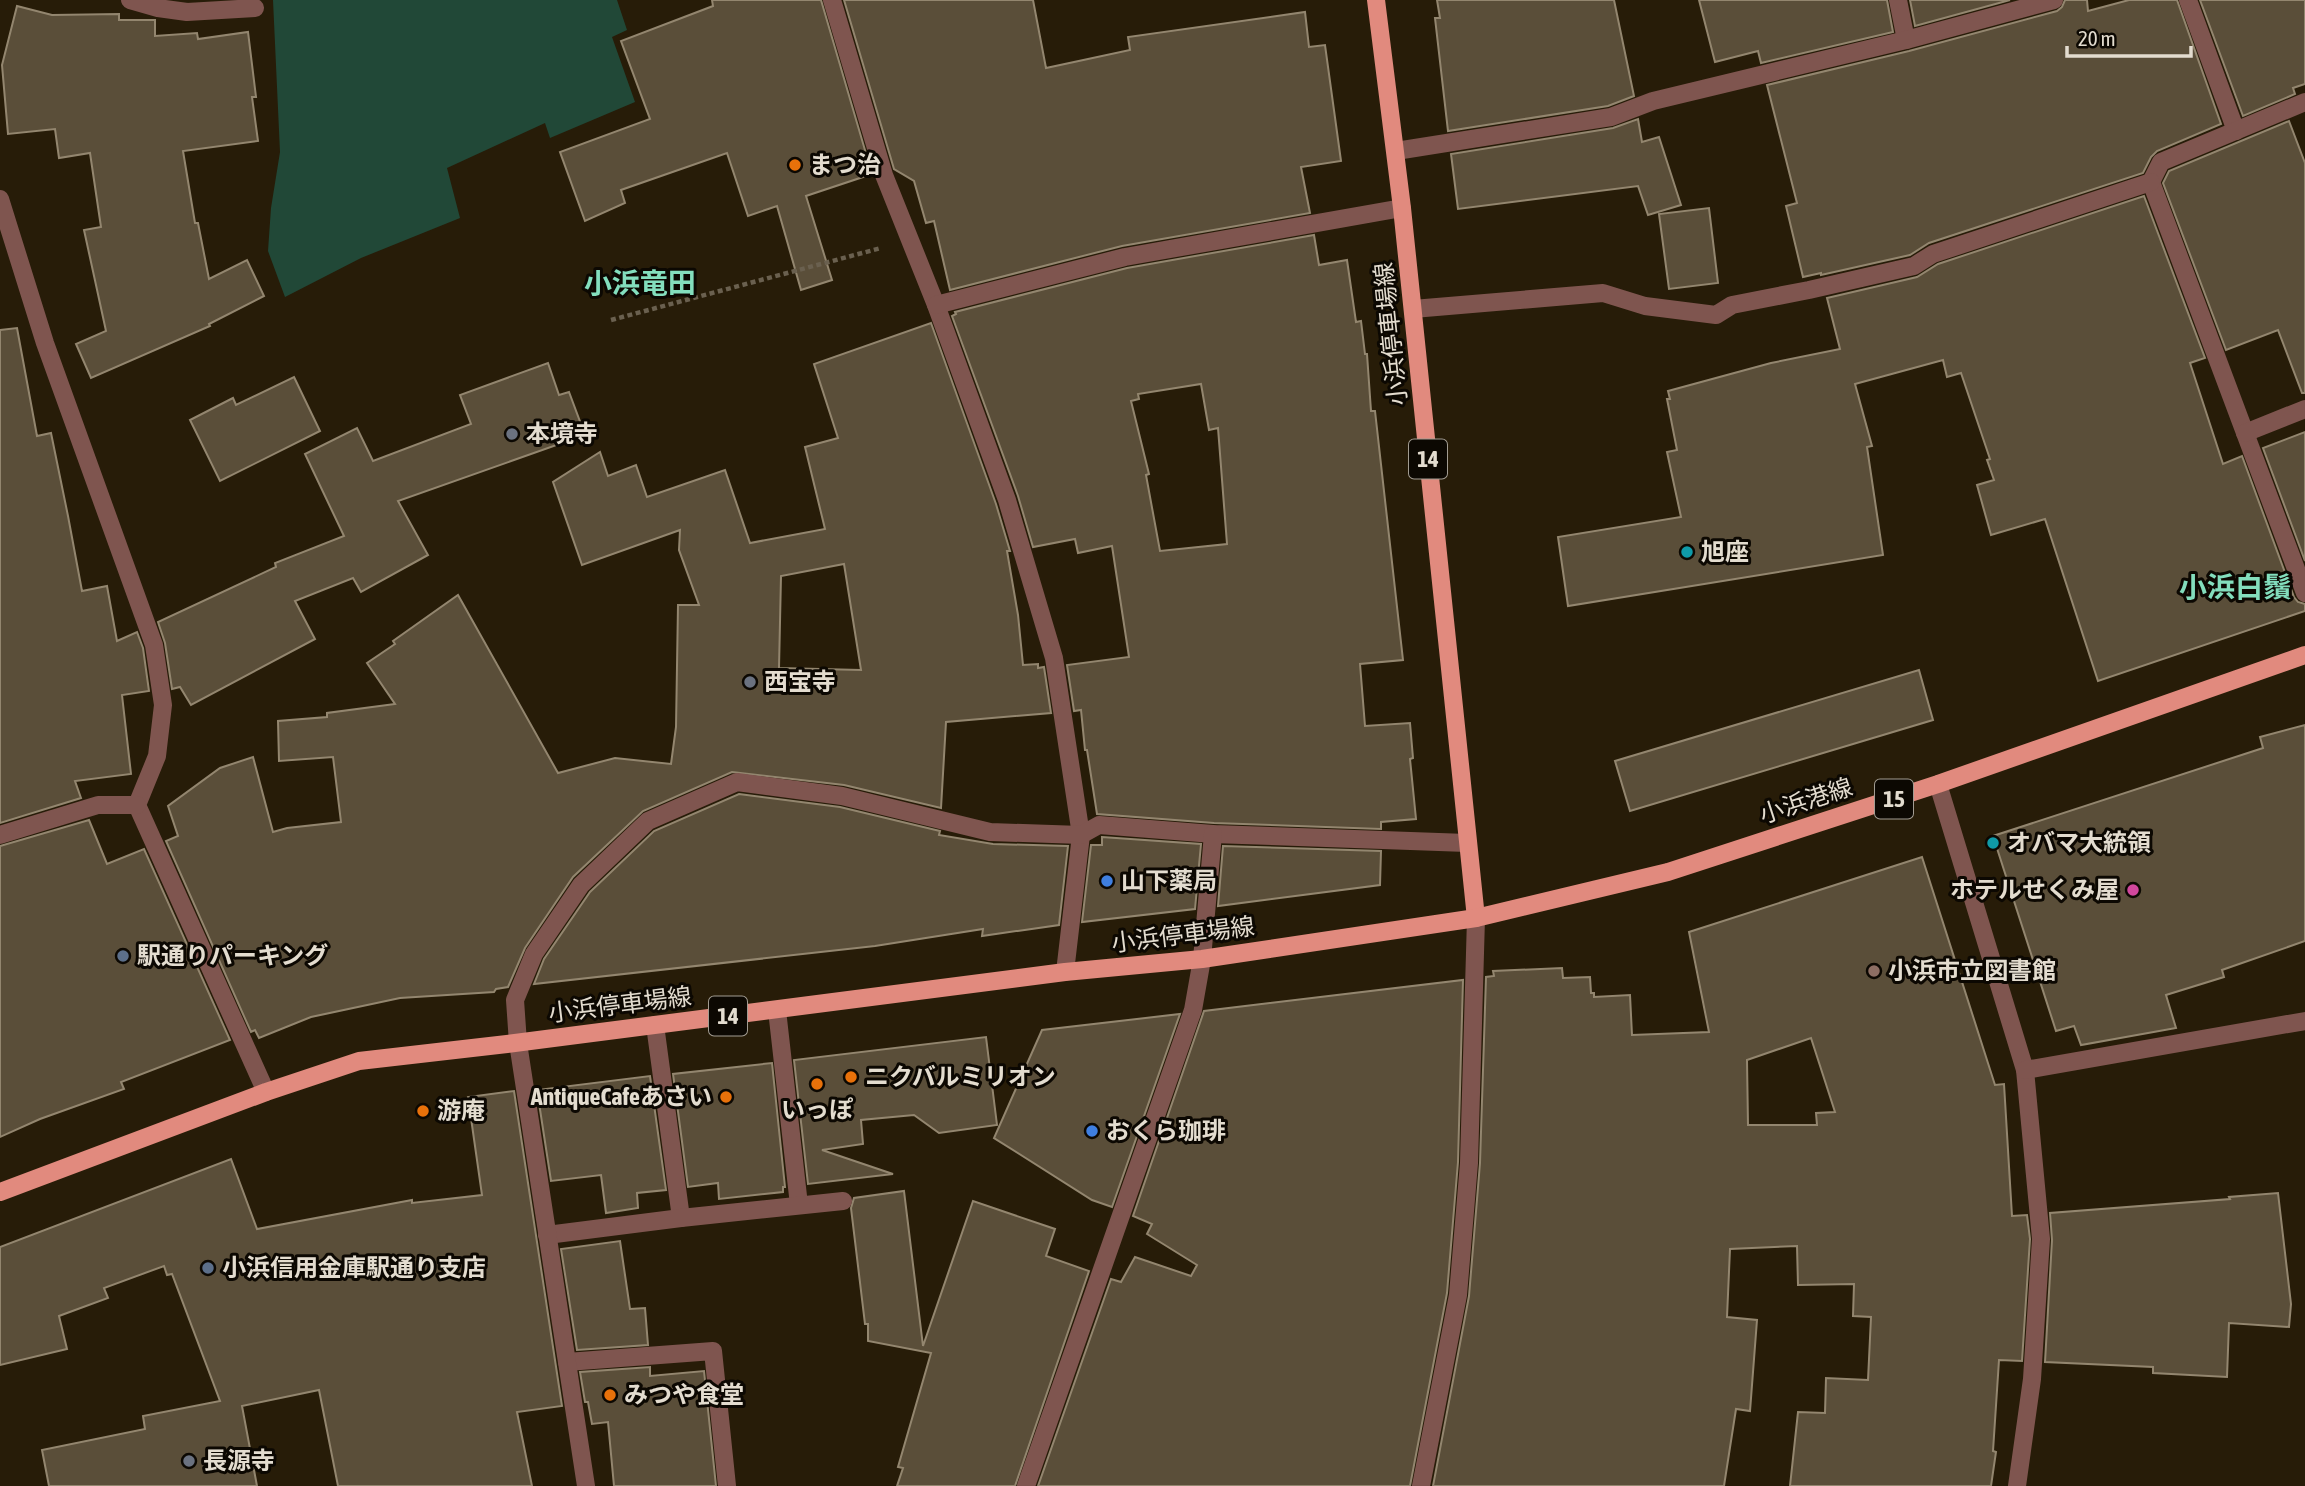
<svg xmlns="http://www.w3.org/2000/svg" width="2305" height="1486" font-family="'Asap Condensed','Noto Sans JP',sans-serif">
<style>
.green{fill:#214837}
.building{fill:#5a4e39;stroke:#93866f;stroke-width:2;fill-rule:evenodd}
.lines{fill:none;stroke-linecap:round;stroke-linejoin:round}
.path{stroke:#6a604f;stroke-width:4.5;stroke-dasharray:5 3.5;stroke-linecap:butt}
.minor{stroke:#7f554f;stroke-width:18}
.major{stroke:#e18a7e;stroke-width:18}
.food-dot{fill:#e8710a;stroke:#0c0802;stroke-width:2.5}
.worship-dot{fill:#6b7280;stroke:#0c0802;stroke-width:2.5}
.culture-dot{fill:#0f9aa8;stroke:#0c0802;stroke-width:2.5}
.shop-dot{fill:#3f7fe0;stroke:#0c0802;stroke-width:2.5}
.hotel-dot{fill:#d1479c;stroke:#0c0802;stroke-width:2.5}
.service-dot{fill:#5c6f8a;stroke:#0c0802;stroke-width:2.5}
.education-dot{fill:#8d6e63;stroke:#0c0802;stroke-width:2.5}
.labels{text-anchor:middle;stroke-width:6;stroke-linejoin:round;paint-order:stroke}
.shield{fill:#0c0802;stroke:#a29c92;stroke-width:2}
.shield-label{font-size:23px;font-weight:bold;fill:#e3dccf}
.poi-label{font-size:24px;font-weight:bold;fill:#e3dccf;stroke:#0c0802;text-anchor:start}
.street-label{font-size:24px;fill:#e3dccf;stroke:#0c0802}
.quarter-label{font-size:28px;font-weight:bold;fill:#83debd;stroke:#0c0802}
</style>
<rect width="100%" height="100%" fill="#271c08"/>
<path class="green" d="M 273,0 L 617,0 L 627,30 L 612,37 L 635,102 L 550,138 L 545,123 L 447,168 L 460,218 L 361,258 L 285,297 L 268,251 L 271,208 L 280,152 Z"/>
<g class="building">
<path d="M 712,0 L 821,0 L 872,174 L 806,196 L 832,280 L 801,290 L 777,206 L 748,216 L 727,153 L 621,190 L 625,203 L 585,221 L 560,152 L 650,119 L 621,41 L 713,6 Z"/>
<path d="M 844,0 L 1033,0 L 1046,68 L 1130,50 L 1128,37 L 1305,12 L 1309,47 L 1325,45 L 1341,161 L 1301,167 L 1310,213 L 1122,246 L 950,290 L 934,221 L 926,223 L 914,181 L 894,169 Z"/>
<path d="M 1437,0 L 1614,0 L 1634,96 L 1608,106 L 1448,131 L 1435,18 L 1440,18 Z"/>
<path d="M 1699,0 L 1887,0 L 1893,32 L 1761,63 L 1758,51 L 1715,62 Z"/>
<path d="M 1910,0 L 2010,0 L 1915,26 Z"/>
<path d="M 2065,0 L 2087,0 L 2088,11 L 2129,0 L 2177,0 L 2221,124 L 2157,151 L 2151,157 L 2143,173 L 1929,243 L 1910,255 L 1821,275 L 1821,273 L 1803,277 L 1786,206 L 1797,203 L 1767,85 L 1909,51 L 2057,11 L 2062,7 Z"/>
<path d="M 2200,0 L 2305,0 L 2305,84 L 2293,88 L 2295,94 L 2243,116 Z"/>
<path d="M 17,6 L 52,15 L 119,14 L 119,20 L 155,20 L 155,36 L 197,33 L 198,39 L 248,32 L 256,97 L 252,97 L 258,141 L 183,151 L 195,223 L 198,223 L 209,279 L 247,260 L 264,296 L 209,324 L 210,326 L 91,378 L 76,344 L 106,331 L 84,230 L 101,227 L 90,153 L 59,158 L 55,129 L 8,134 L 2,65 Z"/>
<path d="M 1638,119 L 1642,142 L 1659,137 L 1681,205 L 1648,215 L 1638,186 L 1458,209 L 1451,154 L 1613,128 Z"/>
<path d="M 2289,121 L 2305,163 L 2305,393 L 2302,393 L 2278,330 L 2226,350 L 2163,183 L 2169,171 Z"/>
<path d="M 2144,196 L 2205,358 L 2190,363 L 2223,464 L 2242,456 L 2294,597 L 2298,602 L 2305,604 L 2305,611 L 2098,681 L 2045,519 L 1991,535 L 1977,485 L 1994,480 L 1987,460 L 1990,459 L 1961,373 L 1947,377 L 1943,360 L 1855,384 L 1872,446 L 1867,447 L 1883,555 L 1568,606 L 1558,537 L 1681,517 L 1667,452 L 1677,450 L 1667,399 L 1670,399 L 1668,391 L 1771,363 L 1840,349 L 1827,298 L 1917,277 L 1938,264 Z"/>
<path d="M 1709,208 L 1718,283 L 1669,289 L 1659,214 Z"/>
<path d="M 1314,235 L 1319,265 L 1347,260 L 1356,322 L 1361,321 L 1365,354 L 1367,354 L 1371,411 L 1375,411 L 1403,660 L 1360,664 L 1365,726 L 1410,723 L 1413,758 L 1410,759 L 1416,819 L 1381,822 L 1381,829 L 1214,823 L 1097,814 L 1087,750 L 1085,750 L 1081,710 L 1074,711 L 1067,665 L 1129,657 L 1112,546 L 1078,553 L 1075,539 L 1033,547 L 1018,496 L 952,316 L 956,314 L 955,312 L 1127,268 ZM 1201,384 L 1209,430 L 1218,428 L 1227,544 L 1160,551 L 1146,475 L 1149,474 L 1131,401 L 1139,399 L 1138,394 Z"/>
<path d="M 931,323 L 996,504 L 1010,551 L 1007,551 L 1018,615 L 1023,665 L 1038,664 L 1038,668 L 1044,667 L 1051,713 L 946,722 L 941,808 L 844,785 L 732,772 L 643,811 L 573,877 L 525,948 L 508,987 L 496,989 L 494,992 L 400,998 L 311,1017 L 259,1038 L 255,1030 L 251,1032 L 166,841 L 178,836 L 168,806 L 220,768 L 253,757 L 273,832 L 287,828 L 341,822 L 333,757 L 279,761 L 278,721 L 327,717 L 327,713 L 395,704 L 367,663 L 395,644 L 393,641 L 458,595 L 558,773 L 615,758 L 671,764 L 676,727 L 678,605 L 699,605 L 679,550 L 680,530 L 582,565 L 553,482 L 600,452 L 608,476 L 636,465 L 647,497 L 725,470 L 750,543 L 825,529 L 805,447 L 838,438 L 814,364 ZM 844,564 L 861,670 L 779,668 L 781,576 Z"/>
<path d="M 17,328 L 37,436 L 51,433 L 68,516 L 82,591 L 107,586 L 117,641 L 137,632 L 143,648 L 149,691 L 122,695 L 131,774 L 75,781 L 81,798 L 0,823 L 0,330 Z"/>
<path d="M 548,363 L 559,395 L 569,392 L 585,435 L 398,501 L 428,555 L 361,592 L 353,578 L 295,601 L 315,639 L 191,705 L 180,687 L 172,689 L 165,643 L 158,622 L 276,567 L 275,563 L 344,536 L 305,454 L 357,428 L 373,461 L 471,424 L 460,395 Z"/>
<path d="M 294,377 L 320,431 L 220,481 L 190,420 L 233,398 L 236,405 Z"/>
<path d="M 2305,432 L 2305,561 L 2263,448 Z"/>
<path d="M 1919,670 L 1933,720 L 1630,811 L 1615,761 Z"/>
<path d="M 2305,725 L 2305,941 L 2222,970 L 2224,977 L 2166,995 L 2176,1028 L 2081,1045 L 2074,1026 L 2056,1031 L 1993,836 L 2263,748 L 2260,737 Z"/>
<path d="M 739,794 L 840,807 L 940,831 L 939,835 L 993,844 L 1068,846 L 1059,925 L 982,936 L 983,929 L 875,946 L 534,984 L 544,959 L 590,892 L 654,831 Z"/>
<path d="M 89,820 L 107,864 L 144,849 L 230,1040 L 121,1082 L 124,1089 L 40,1119 L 0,1137 L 0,846 Z"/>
<path d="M 1102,837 L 1201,844 L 1195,909 L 1082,922 L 1091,845 L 1102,845 Z"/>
<path d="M 1223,846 L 1381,851 L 1380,885 L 1218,906 Z"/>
<path d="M 1922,857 L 1995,1085 L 2004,1084 L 2012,1216 L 2027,1215 L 2030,1239 L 2022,1361 L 1999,1360 L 1993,1451 L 1996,1452 L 1991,1486 L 1790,1486 L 1798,1412 L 1825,1413 L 1826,1378 L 1868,1380 L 1871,1317 L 1853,1316 L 1854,1284 L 1798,1285 L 1797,1246 L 1730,1249 L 1727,1317 L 1757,1320 L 1750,1411 L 1736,1409 L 1724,1486 L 1433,1486 L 1469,1296 L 1480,1163 L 1486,977 L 1494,976 L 1493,971 L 1562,968 L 1563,978 L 1590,977 L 1591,993 L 1594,993 L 1594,997 L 1630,995 L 1632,1035 L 1709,1032 L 1689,932 ZM 1811,1038 L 1835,1112 L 1816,1113 L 1817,1125 L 1748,1125 L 1747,1060 Z"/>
<path d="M 1463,980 L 1458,1162 L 1447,1293 L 1410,1486 L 1038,1486 L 1111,1279 L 1121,1282 L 1135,1257 L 1191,1276 L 1197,1265 L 1147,1234 L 1152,1224 L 1133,1216 L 1204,1011 Z"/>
<path d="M 1180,1014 L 1112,1207 L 1092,1200 L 994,1138 L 1042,1030 Z"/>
<path d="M 986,1037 L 997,1125 L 939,1133 L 914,1115 L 861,1120 L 863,1144 L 822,1150 L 893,1174 L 808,1184 L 794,1060 Z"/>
<path d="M 772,1063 L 785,1187 L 783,1187 L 783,1192 L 719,1199 L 718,1183 L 688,1187 L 673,1074 Z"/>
<path d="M 650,1076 L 666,1190 L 637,1193 L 638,1208 L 606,1213 L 601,1175 L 551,1181 L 537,1090 Z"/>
<path d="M 514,1091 L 562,1406 L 517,1412 L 532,1486 L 338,1486 L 319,1390 L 242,1406 L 257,1486 L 49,1486 L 42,1450 L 145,1429 L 143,1416 L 220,1401 L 172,1274 L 167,1275 L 164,1266 L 104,1288 L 108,1298 L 59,1316 L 67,1349 L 0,1365 L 0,1247 L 231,1159 L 257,1229 L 412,1200 L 412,1203 L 482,1195 L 468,1097 Z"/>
<path d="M 904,1191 L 923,1346 L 973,1201 L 1055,1229 L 1046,1256 L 1089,1271 L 1015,1486 L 897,1486 L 903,1468 L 898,1467 L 931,1353 L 868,1341 L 868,1324 L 865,1324 L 851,1208 L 854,1198 Z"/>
<path d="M 2278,1193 L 2291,1304 L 2289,1327 L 2229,1323 L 2227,1377 L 2153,1373 L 2153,1367 L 2045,1362 L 2052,1240 L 2050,1213 L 2230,1199 L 2229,1197 Z"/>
<path d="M 620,1241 L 630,1309 L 645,1308 L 648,1345 L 577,1350 L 561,1249 Z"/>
<path d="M 650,1367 L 650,1376 L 704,1371 L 716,1486 L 614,1486 L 608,1422 L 592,1424 L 588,1402 L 585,1402 L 580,1372 Z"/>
</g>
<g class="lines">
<path class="path" d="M 611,320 L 881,248"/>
<g class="minor">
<path d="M 130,0 L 158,8 L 187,12 L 255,8"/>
<path d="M 832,0 L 884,175 L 936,305 L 1007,500 L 1054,658 L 1081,835 L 1065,972"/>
<path d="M 1898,0 L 1906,40"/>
<path d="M 2188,0 L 2236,131"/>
<path d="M 2305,102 L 2161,162 L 2151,182 L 2305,593"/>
<path d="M 1396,151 L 1611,117 L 1653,101 L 1906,40 L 2054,0"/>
<path d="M 0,199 L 45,343 L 154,645 L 163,705 L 157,756 L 137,805 L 266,1092"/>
<path d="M 936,305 L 1125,257 L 1402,208"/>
<path d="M 1413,309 L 1603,293 L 1645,306 L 1716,315 L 1732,305 L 1809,290 L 1914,266 L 1933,254 L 2151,182"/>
<path d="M 2245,433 L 2305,409"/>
<path d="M 1938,784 L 2025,1070 L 2041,1239 L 2032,1379 L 2017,1486"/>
<path d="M 0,835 L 98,805 L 137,805"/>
<path d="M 777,1010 L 799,1205"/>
<path d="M 655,1025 L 681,1218"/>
<path d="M 2025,1070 L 2305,1021"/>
<path d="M 547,1235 L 681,1218 L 843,1201"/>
<path d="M 567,1362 L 713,1351 L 727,1486"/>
<path d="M 586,1486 L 518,1043 L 515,1000 L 534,954 L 581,885 L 648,821 L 737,782 L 842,796 L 990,832 L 1081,835 L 1099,825 L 1213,834 L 1467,843"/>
<path d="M 1026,1486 L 1193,1010 L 1202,959 L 1213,834"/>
<path d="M 1421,1486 L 1458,1295 L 1469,1163 L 1476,918"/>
</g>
<g class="major">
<path d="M 1376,0 L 1402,208 L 1476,918"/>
<path d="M 0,1192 L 266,1092 L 359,1061 L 507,1044 L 1065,972 L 1202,959 L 1476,918 L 1668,872 L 1938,784 L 2305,655"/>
</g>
</g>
<g class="food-dot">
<circle cx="795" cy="165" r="7"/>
<circle cx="851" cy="1077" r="7"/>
<circle cx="817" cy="1084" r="7"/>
<circle cx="726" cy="1097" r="7"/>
<circle cx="423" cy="1111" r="7"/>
<circle cx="610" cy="1395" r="7"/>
</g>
<g class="worship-dot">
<circle cx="512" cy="434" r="7"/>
<circle cx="750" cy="682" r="7"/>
<circle cx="189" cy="1461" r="7"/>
</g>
<g class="culture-dot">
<circle cx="1687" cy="552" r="7"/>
<circle cx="1993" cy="843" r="7"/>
</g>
<g class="shop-dot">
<circle cx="1107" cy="881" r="7"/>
<circle cx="1092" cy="1131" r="7"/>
</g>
<circle class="hotel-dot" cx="2133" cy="890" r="7"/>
<g class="service-dot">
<circle cx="123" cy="956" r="7"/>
<circle cx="208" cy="1268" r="7"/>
</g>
<circle class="education-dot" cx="1874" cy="971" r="7"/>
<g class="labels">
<g class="shield">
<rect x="1409" y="439.5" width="38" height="39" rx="5"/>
<rect x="1875" y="779.5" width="38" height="39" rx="5"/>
<rect x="709" y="996.5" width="38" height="39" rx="5"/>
</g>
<g class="shield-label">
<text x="1428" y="467">14</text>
<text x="1894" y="807">15</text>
<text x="728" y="1024">14</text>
</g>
<g class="poi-label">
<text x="809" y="173">まつ治</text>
<text x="526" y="442">本境寺</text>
<text x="1701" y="560">旭座</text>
<text x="764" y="690">西宝寺</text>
<text x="2007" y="851">オバマ大統領</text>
<text x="1121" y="889">山下薬局</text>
<text x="2119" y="898" text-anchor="end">ホテルせくみ屋</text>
<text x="137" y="964">駅通りパーキング</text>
<text x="1888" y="979">小浜市立図書館</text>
<text x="865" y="1085">ニクバルミリオン</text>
<text x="712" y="1105" text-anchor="end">AntiqueCafeあさい</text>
<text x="817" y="1118" text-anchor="middle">いっぽ</text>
<text x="437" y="1119">游庵</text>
<text x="1106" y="1139">おくら珈琲</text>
<text x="222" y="1276">小浜信用金庫駅通り支店</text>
<text x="624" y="1403">みつや食堂</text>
<text x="203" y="1469">長源寺</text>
</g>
<g class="street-label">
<text transform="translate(1391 334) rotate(-96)" y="8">小浜停車場線</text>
<text transform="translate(1806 801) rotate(-18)" y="8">小浜港線</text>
<text transform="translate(1183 935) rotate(-7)" y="8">小浜停車場線</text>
<text transform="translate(620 1005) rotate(-7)" y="8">小浜停車場線</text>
</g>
<g class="quarter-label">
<text x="640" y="293">小浜竜田</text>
<text x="2235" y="597">小浜白鬚</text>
</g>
</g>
<path d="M2067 46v10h124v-10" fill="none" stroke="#e3dccf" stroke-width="3.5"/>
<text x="2078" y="46" font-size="21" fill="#e3dccf" stroke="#0c0802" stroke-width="5" paint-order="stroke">20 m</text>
</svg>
